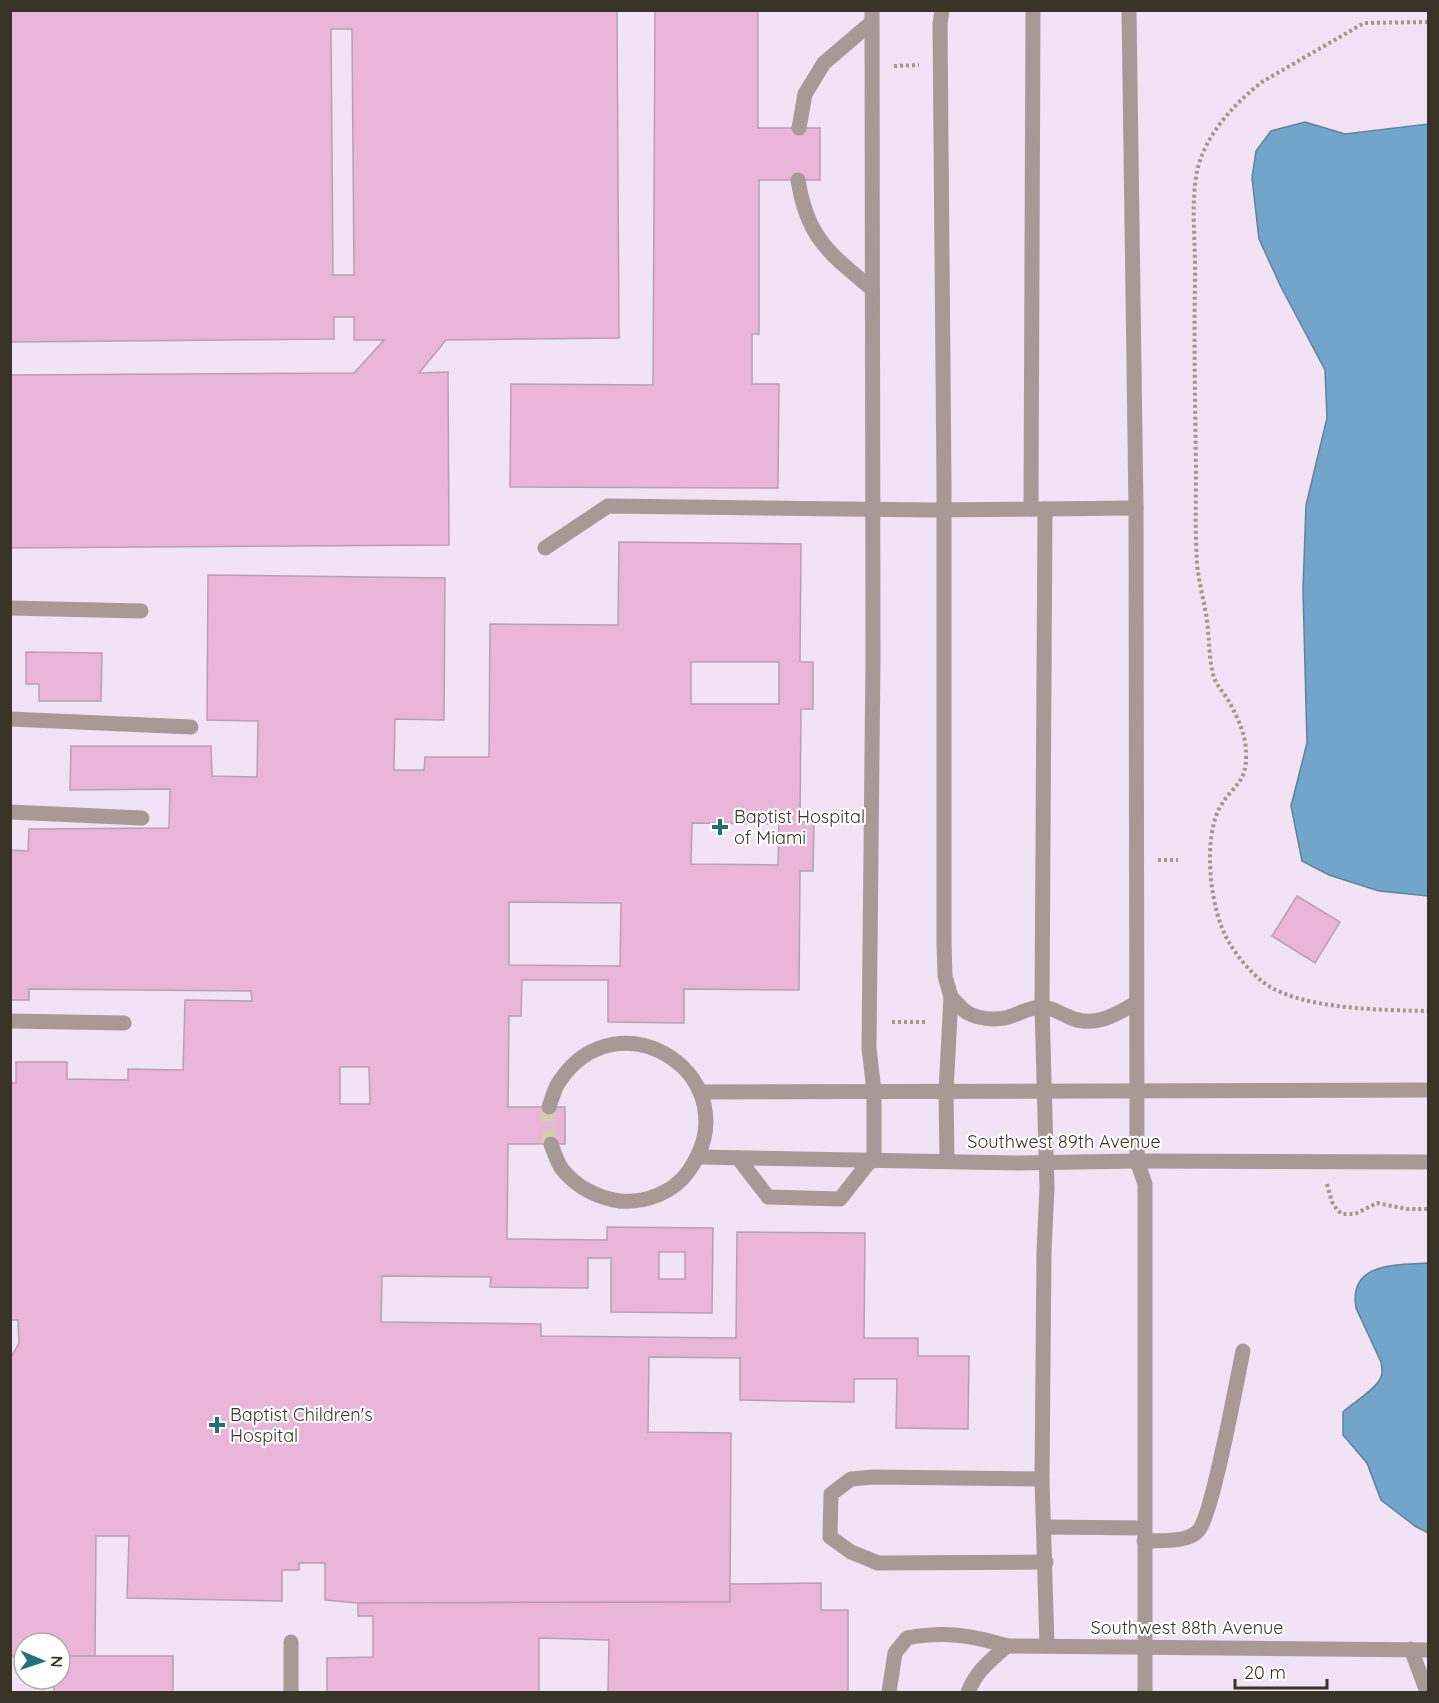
<svg xmlns="http://www.w3.org/2000/svg" width="1439" height="1703" font-family="Quicksand,sans-serif">
<style>
.medical{fill:#f1e2f5;fill-rule:evenodd}
.water{fill:#72a5c9;stroke:#618399;stroke-width:1.5}
.building{fill:#e9b5d8;stroke:#ba9fb1;stroke-width:1.5;fill-rule:evenodd}
.lines{fill:none;stroke-linecap:round;stroke-linejoin:round}
.minor-tunnel{stroke:#d6cbb6;stroke-width:15;stroke-dasharray:15 8;stroke-linecap:butt}
.path{stroke:#a19886;stroke-width:4;stroke-dasharray:3 3;stroke-linecap:butt}
.service{stroke:#a89997;stroke-width:15}
.minor{stroke:#a89997;stroke-width:15}
.poi-dot{fill:#257076;stroke:#fff;stroke-width:2}
.labels{text-anchor:middle;stroke-width:4.5;stroke-linejoin:round;paint-order:stroke}
.poi-label{font-size:18px;fill:#393328;stroke:#fff;text-anchor:start}
.street-label{font-size:18px;fill:#393328;stroke:#fff}
</style>
<rect width="100%" height="100%" fill="#fdf1da"/>
<path class="medical" d="M 11,11 L 1428,11 L 1428,1692 L 11,1692 ZM 24,1643 L 60,1643 L 60,1679 L 24,1679 Z"/>
<g class="water">
<path d="M 1305,122 L 1345,134 L 1428,124 L 1428,896 L 1379,891 L 1329,875 L 1302,861 L 1291,806 L 1307,743 L 1303,590 L 1306,505 L 1327,418 L 1325,370 L 1281,287 L 1259,239 L 1252,178 L 1256,151 L 1271,131 Z"/>
<path d="M 1428,1263 L 1428,1533 L 1415,1526 L 1381,1500 L 1367,1463 L 1343,1435 L 1343,1412 C 1353,1403 1376,1389 1381,1377 C 1383,1373 1382,1367 1381,1362 L 1356,1308 C 1348,1262 1397,1265 1428,1263 Z"/>
</g>
<g class="building">
<path d="M 10,10 L 617,10 L 619,338 L 446,340 L 419,373 L 448,372 L 449,545 L 10,548 L 10,375 L 354,373 L 384,340 L 354,340 L 354,317 L 334,317 L 334,339 L 10,342 ZM 331,29 L 352,29 L 354,275 L 333,275 Z"/>
<path d="M 655,10 L 758,10 L 758,128 L 820,128 L 820,180 L 759,180 L 759,334 L 752,334 L 752,384 L 779,384 L 778,488 L 510,487 L 511,384 L 653,385 Z"/>
<path d="M 619,542 L 801,544 L 800,662 L 813,662 L 813,709 L 801,709 L 800,822 L 814,823 L 813,871 L 800,871 L 799,990 L 684,989 L 684,1023 L 608,1022 L 608,980 L 522,980 L 521,1016 L 509,1016 L 508,1107 L 565,1107 L 565,1144 L 508,1144 L 507,1239 L 607,1240 L 607,1227 L 713,1228 L 712,1313 L 611,1312 L 611,1258 L 588,1258 L 588,1288 L 490,1287 L 491,1277 L 382,1276 L 381,1322 L 541,1324 L 541,1336 L 736,1338 L 737,1232 L 865,1233 L 864,1338 L 918,1338 L 918,1356 L 969,1356 L 968,1429 L 896,1428 L 897,1379 L 854,1379 L 854,1402 L 740,1400 L 740,1358 L 649,1357 L 648,1432 L 731,1433 L 730,1602 L 358,1603 L 325,1600 L 325,1563 L 299,1563 L 299,1570 L 282,1570 L 282,1601 L 127,1598 L 129,1536 L 96,1536 L 95,1656 L 60,1656 L 60,1643 L 24,1643 L 24,1656 L 10,1656 L 10,1359 L 19,1343 L 18,1320 L 10,1320 L 10,1083 L 16,1083 L 16,1062 L 67,1062 L 67,1079 L 128,1080 L 128,1069 L 183,1070 L 185,1000 L 252,1001 L 251,991 L 29,989 L 29,1000 L 10,1000 L 10,850 L 28,851 L 29,829 L 169,828 L 170,789 L 70,790 L 71,746 L 211,746 L 212,776 L 257,777 L 258,721 L 207,720 L 208,575 L 445,578 L 444,720 L 395,719 L 394,770 L 424,770 L 425,757 L 489,757 L 490,624 L 618,625 ZM 691,662 L 779,662 L 779,704 L 691,704 ZM 692,823 L 779,824 L 778,865 L 691,864 ZM 509,902 L 621,903 L 620,966 L 509,965 ZM 340,1067 L 369,1067 L 370,1104 L 340,1104 ZM 659,1252 L 685,1252 L 685,1279 L 659,1279 Z"/>
<path d="M 26,652 L 102,653 L 101,701 L 39,701 L 39,684 L 26,684 Z"/>
<path d="M 1297,896 L 1340,922 L 1315,963 L 1272,936 Z"/>
<path d="M 821,1583 L 821,1610 L 848,1610 L 848,1692 L 608,1692 L 609,1640 L 539,1638 L 539,1692 L 327,1692 L 327,1658 L 373,1657 L 373,1616 L 358,1616 L 358,1603 L 730,1602 L 730,1584 Z"/>
<path d="M 60,1656 L 173,1656 L 173,1692 L 54,1692 L 54,1679 L 60,1679 Z"/>
</g>
<g class="lines">
<path class="minor-tunnel" d="M 549,1107 L 548,1126 L 551,1144"/>
<g class="path">
<path d="M 1428,22 L 1364,23 L 1262,82 C 1235,103 1207,133 1198,167 C 1190,199 1196,246 1195,280 C 1194,343 1195,405 1196,467 C 1196,499 1195,532 1197,564 C 1199,583 1204,601 1207,620 C 1209,637 1209,654 1212,670 C 1214,683 1222,690 1228,700 C 1237,716 1246,734 1246,753 C 1247,785 1233,784 1220,807 C 1202,840 1210,913 1230,944 C 1238,957 1251,973 1263,982 C 1299,1010 1384,1010 1428,1011"/>
<path d="M 894,66 L 919,65"/>
<path d="M 1158,860 L 1178,860"/>
<path d="M 892,1022 L 927,1022"/>
<path d="M 1327,1184 L 1332,1202 L 1337,1210 L 1342,1214 L 1355,1214 L 1377,1203 L 1407,1209 L 1428,1209"/>
</g>
<g class="service">
<path d="M 872,10 L 873,657 L 869,1048 L 874,1091 L 874,1161"/>
<path d="M 942,10 L 940,24 L 944,483 L 944,943 L 945,976 L 951,997 L 946,1091 L 947,1161"/>
<path d="M 1129,10 L 1136,508 L 1137,1161 L 1145,1184 L 1145,1647"/>
<path d="M 799,128 L 805,94 L 824,63 L 871,23"/>
<path d="M 798,180 C 807,238 830,254 872,289"/>
<path d="M 1031,509 L 1033,10"/>
<path d="M 1045,509 L 1042,1007 L 1047,1187 L 1044,1252 L 1042,1479 L 1047,1646"/>
<path d="M 545,548 L 608,506 L 931,510 L 1136,508"/>
<path d="M 10,608 L 141,611"/>
<path d="M 10,719 L 191,727"/>
<path d="M 10,812 L 142,818"/>
<path d="M 951,997 C 956,1002 962,1010 968,1013 C 981,1020 1001,1021 1014,1015 C 1023,1012 1031,1007 1041,1007 C 1051,1007 1058,1012 1067,1016 C 1092,1029 1114,1016 1136,1003"/>
<path d="M 10,1021 L 124,1023"/>
<path d="M 738,1158 L 768,1197 L 840,1199 L 870,1161"/>
<path d="M 1042,1479 L 874,1477 L 851,1479 L 831,1494 L 830,1537 L 851,1552 L 878,1563 L 1046,1562"/>
<path d="M 1044,1527 L 1144,1528"/>
<path d="M 1144,1541 C 1160,1540 1187,1543 1198,1531 C 1212,1518 1237,1379 1243,1351"/>
<path d="M 1411,1649 L 1427,1692"/>
<path d="M 291,1692 L 291,1642"/>
<path d="M 889,1692 L 895,1653 L 907,1638 C 944,1631 971,1635 1007,1646"/>
</g>
<g class="minor">
<path d="M 700,1092 L 1428,1090"/>
<path d="M 549,1107 C 552,1099 554,1089 559,1082 C 620,990 754,1079 688,1172 C 673,1193 645,1203 620,1201 C 598,1198 576,1187 562,1169 C 557,1162 554,1152 551,1144"/>
<path d="M 699,1157 L 1018,1163 L 1137,1161 L 1428,1162"/>
<path d="M 968,1692 C 978,1669 989,1662 1007,1646 L 1428,1650"/>
<path d="M 1145,1692 L 1145,1647"/>
</g>
</g>
<g class="poi-dot">
<path d="M717 818h6v6h6v6h-6v6h-6v-6h-6v-6h6z"/>
<path d="M214 1416h6v6h6v6h-6v6h-6v-6h-6v-6h6z"/>
</g>
<g class="labels">
<g class="poi-label">
<text x="734" y="823">Baptist Hospital<tspan x="734" dy="21">of Miami</tspan></text>
<text x="230" y="1421">Baptist Children's<tspan x="230" dy="21">Hospital</tspan></text>
</g>
<g class="street-label">
<text x="1064" y="1148">Southwest 89th Avenue</text>
<text x="1187" y="1634">Southwest 88th Avenue</text>
</g>
</g>
<rect width="1439" height="1703" fill="none" stroke="#393328" stroke-width="24"/>
<g transform="translate(42 1661) rotate(92)"><circle r="28" fill="#ffffff" stroke="#b0ada9" stroke-width="1.5"/>
<path d="M0-4.5L10 22L0 15L-10 22Z" fill="#257076"/>
<text y="-9" font-size="16" font-weight="bold" text-anchor="middle" fill="#393328">N</text>
</g>
<path d="M1235 1679v9h92v-9" fill="none" stroke="#393328" stroke-width="3"/>
<text x="1244" y="1679" font-size="18" fill="#393328" stroke="#ffffff" stroke-width="4.5" paint-order="stroke">20 m</text>
</svg>
